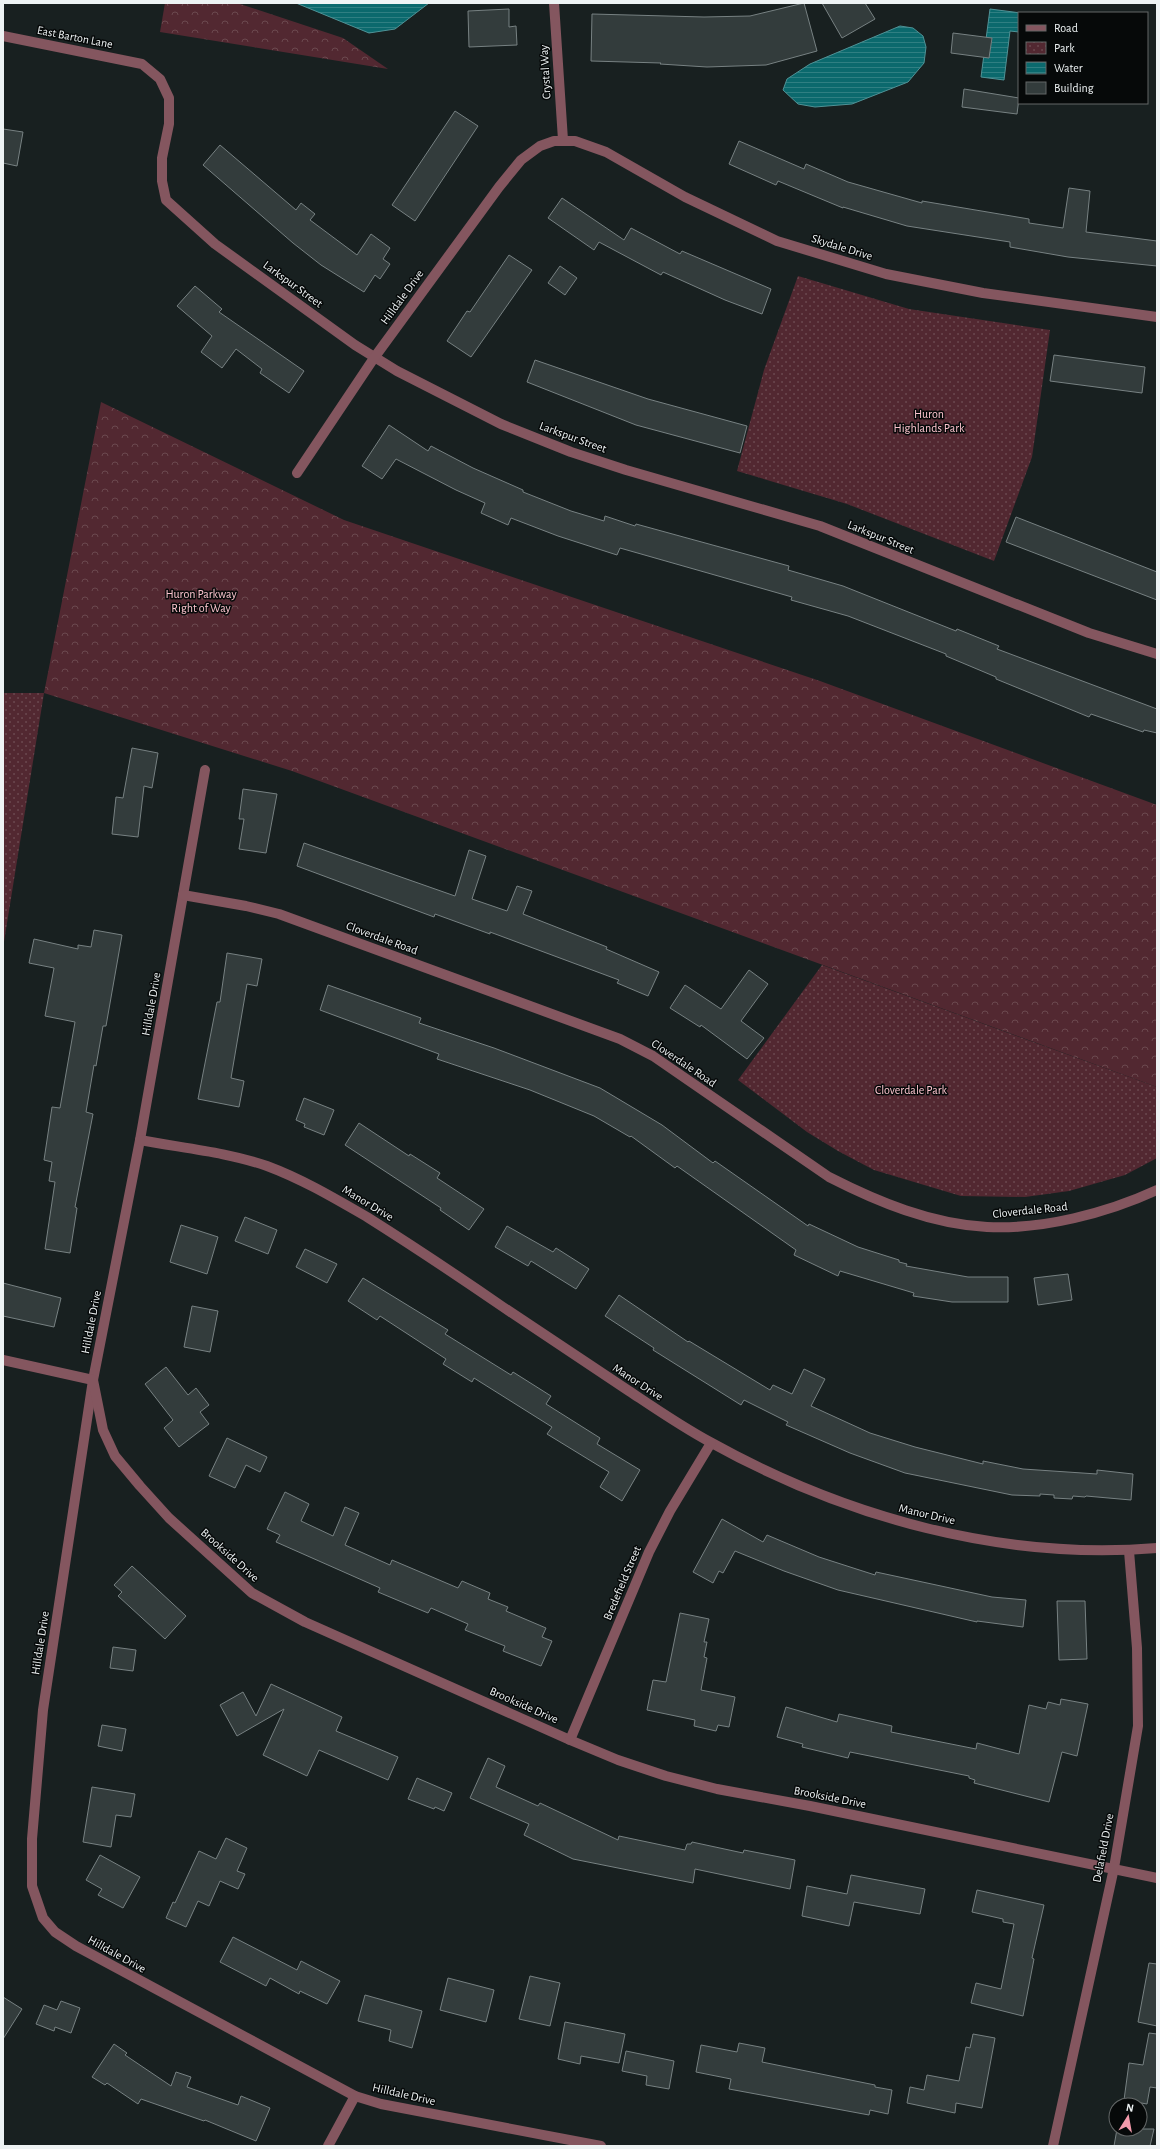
<svg xmlns="http://www.w3.org/2000/svg" width="1160" height="2149" font-family="'Alegreya Sans',sans-serif">
<style>
.forest{fill:url(#forest-crowns)}
.park{fill:url(#park-dots)}
.water{fill:url(#water-rules);stroke:#4f9296}
.building{fill:#333c3c;stroke:#778182}
.lines{fill:none;stroke-linecap:round;stroke-linejoin:round}
.street{stroke:#84565f;stroke-width:10}
.labels{text-anchor:middle;stroke-width:3;stroke-linejoin:round;paint-order:stroke}
.street-label{font-size:12px;fill:#eef3f4;stroke:#060909}
.park-label{font-size:12px;fill:#fdc5cf;stroke:#060909}
</style>
<defs>
<pattern id="forest-crowns" width="20" height="18" patternUnits="userSpaceOnUse"><rect width="20" height="18" fill="#522831"/><path d="M2 6a3 3 0 1 1 6 0M12 15a3 3 0 1 1 6 0" fill="none" stroke="#6b484f"/></pattern>
<pattern id="park-dots" width="8" height="8" patternUnits="userSpaceOnUse"><rect width="8" height="8" fill="#522831"/><path d="M2 2h.1M6 6h.1" fill="none" stroke="#6b484f" stroke-width="1.8" stroke-linecap="round"/></pattern>
<pattern id="water-rules" width="6" height="5" patternUnits="userSpaceOnUse"><rect width="6" height="5" fill="#0b696d"/><path d="M0 2.5h6" fill="none" stroke="#2f7f82"/></pattern>
</defs>
<rect width="100%" height="100%" fill="#182020"/>
<g class="forest">
<path d="M 165,3 L 237,3 L 343,38 L 388,69 L 160,32 Z"/>
<path d="M 101,402 L 344,520 L 820,681 L 1157,805 L 1157,1087 L 292,771 L 44,693 Z"/>
</g>
<g class="park">
<path d="M 798,276 L 909,309 L 1050,330 L 1032,457 L 994,561 L 847,504 L 737,471 L 764,370 Z"/>
<path d="M 3,693 L 44,693 L 3,948 Z"/>
<path d="M 822,965 L 1157,1087 L 1157,1158 L 1125,1175 L 1069,1191 L 1025,1197 L 961,1196 L 874,1170 L 838,1151 L 807,1132 L 738,1080 Z"/>
</g>
<g class="water">
<path d="M 296,3 L 429,3 L 395,29 L 369,33 Z"/>
<path d="M 990,9 L 1021,13 L 1019,13 L 1019,32 L 1010,31 L 1004,80 L 981,77 Z"/>
<path d="M 900,26 L 913,28 L 923,36 L 926,47 L 924,63 L 908,82 L 852,104 L 815,107 L 798,104 L 783,90 L 787,79 L 810,64 Z"/>
</g>
<g class="building">
<path d="M 804,3 L 817,51 L 766,65 L 707,67 L 660,64 L 661,63 L 591,61 L 592,14 L 704,17 L 750,16 Z"/>
<path d="M 822,3 L 865,3 L 875,19 L 842,38 Z"/>
<path d="M 509,9 L 509,27 L 516,26 L 517,45 L 469,47 L 468,11 Z"/>
<path d="M 953,33 L 992,38 L 989,58 L 951,53 Z"/>
<path d="M 964,89 L 1019,98 L 1017,114 L 962,107 Z"/>
<path d="M 455,111 L 478,126 L 415,221 L 392,205 Z"/>
<path d="M 3,129 L 23,132 L 17,166 L 3,163 Z"/>
<path d="M 739,141 L 804,169 L 806,164 L 848,182 L 922,203 L 922,201 L 1029,219 L 1029,223 L 1063,228 L 1069,188 L 1090,191 L 1086,232 L 1157,241 L 1157,266 L 1068,257 L 1010,247 L 1010,242 L 907,226 L 843,207 L 843,208 L 778,181 L 776,185 L 729,164 Z"/>
<path d="M 220,145 L 296,210 L 301,203 L 315,214 L 310,220 L 357,255 L 371,234 L 390,248 L 383,259 L 390,264 L 380,279 L 375,275 L 364,292 L 321,265 L 293,243 L 203,165 Z"/>
<path d="M 562,198 L 624,240 L 631,228 L 680,254 L 682,251 L 771,289 L 762,314 L 725,300 L 663,272 L 661,275 L 599,242 L 594,250 L 548,218 Z"/>
<path d="M 509,255 L 532,270 L 471,357 L 447,341 L 467,311 L 470,312 Z"/>
<path d="M 560,266 L 577,278 L 565,295 L 548,283 Z"/>
<path d="M 195,286 L 222,309 L 219,312 L 304,371 L 289,393 L 260,373 L 262,369 L 236,349 L 222,368 L 201,352 L 212,336 L 177,306 Z"/>
<path d="M 1054,355 L 1145,367 L 1142,393 L 1050,381 Z"/>
<path d="M 535,360 L 648,399 L 747,426 L 740,453 L 636,425 L 527,382 Z"/>
<path d="M 389,425 L 428,451 L 431,446 L 473,468 L 523,490 L 523,492 L 571,511 L 604,521 L 605,516 L 635,526 L 636,524 L 789,566 L 788,570 L 843,586 L 956,631 L 957,629 L 999,646 L 997,649 L 1157,709 L 1157,733 L 1144,730 L 1143,732 L 1091,714 L 1089,717 L 996,679 L 996,677 L 946,656 L 946,654 L 848,616 L 791,600 L 792,597 L 620,548 L 617,555 L 558,536 L 511,518 L 508,525 L 481,513 L 485,503 L 456,490 L 396,459 L 382,479 L 362,466 Z"/>
<path d="M 1016,517 L 1157,572 L 1157,600 L 1006,542 Z"/>
<path d="M 132,748 L 158,753 L 152,788 L 144,786 L 138,837 L 112,834 L 116,797 L 123,798 Z"/>
<path d="M 243,789 L 277,794 L 266,853 L 239,849 L 244,819 L 239,819 Z"/>
<path d="M 304,843 L 455,896 L 469,850 L 486,856 L 472,899 L 507,911 L 517,886 L 532,891 L 523,914 L 607,947 L 606,949 L 659,972 L 648,996 L 617,983 L 619,980 L 490,932 L 490,934 L 435,914 L 434,917 L 297,866 Z"/>
<path d="M 94,930 L 122,935 L 106,1026 L 103,1026 L 96,1066 L 94,1065 L 86,1112 L 93,1114 L 75,1207 L 77,1208 L 70,1253 L 45,1249 L 55,1182 L 49,1181 L 52,1162 L 44,1160 L 52,1107 L 60,1108 L 75,1022 L 45,1016 L 54,968 L 29,963 L 34,939 L 78,949 L 78,945 L 91,947 Z"/>
<path d="M 227,953 L 262,959 L 257,986 L 247,984 L 231,1078 L 244,1081 L 239,1107 L 198,1099 L 217,1002 L 220,1002 Z"/>
<path d="M 749,970 L 768,984 L 741,1021 L 764,1038 L 747,1059 L 701,1025 L 700,1027 L 670,1008 L 685,985 L 721,1009 Z"/>
<path d="M 328,985 L 421,1018 L 419,1023 L 494,1048 L 600,1088 L 662,1125 L 713,1163 L 715,1161 L 808,1226 L 809,1224 L 858,1247 L 899,1260 L 899,1262 L 907,1264 L 906,1266 L 968,1277 L 1008,1277 L 1008,1302 L 952,1302 L 913,1296 L 914,1293 L 840,1271 L 838,1276 L 794,1255 L 796,1250 L 677,1166 L 675,1168 L 631,1136 L 630,1137 L 594,1116 L 530,1090 L 437,1059 L 439,1054 L 320,1010 Z"/>
<path d="M 304,1098 L 334,1110 L 324,1135 L 304,1127 L 305,1124 L 296,1120 Z"/>
<path d="M 359,1123 L 409,1156 L 410,1154 L 440,1173 L 437,1178 L 484,1209 L 469,1230 L 440,1210 L 441,1208 L 345,1145 Z"/>
<path d="M 245,1217 L 277,1230 L 268,1254 L 235,1241 Z"/>
<path d="M 181,1225 L 218,1237 L 207,1274 L 170,1262 Z"/>
<path d="M 507,1226 L 553,1252 L 556,1248 L 589,1269 L 576,1289 L 531,1261 L 528,1266 L 495,1247 Z"/>
<path d="M 305,1249 L 337,1264 L 327,1283 L 296,1267 Z"/>
<path d="M 1068,1274 L 1072,1300 L 1038,1305 L 1034,1278 Z"/>
<path d="M 363,1278 L 448,1330 L 445,1334 L 511,1375 L 513,1372 L 551,1396 L 546,1404 L 600,1438 L 597,1444 L 640,1470 L 622,1501 L 600,1487 L 609,1472 L 547,1434 L 552,1427 L 474,1378 L 472,1382 L 443,1364 L 446,1359 L 380,1316 L 377,1320 L 348,1301 Z"/>
<path d="M 3,1283 L 61,1298 L 54,1327 L 3,1316 Z"/>
<path d="M 619,1295 L 688,1342 L 689,1341 L 770,1390 L 773,1385 L 792,1394 L 804,1369 L 825,1379 L 811,1406 L 870,1433 L 915,1447 L 983,1464 L 983,1461 L 1023,1469 L 1097,1474 L 1097,1470 L 1133,1474 L 1131,1500 L 1086,1496 L 1085,1497 L 1073,1496 L 1072,1499 L 1054,1498 L 1054,1495 L 1040,1494 L 1040,1496 L 1012,1495 L 905,1473 L 850,1453 L 786,1425 L 788,1422 L 744,1400 L 741,1405 L 653,1350 L 654,1348 L 605,1316 Z"/>
<path d="M 192,1306 L 218,1311 L 210,1352 L 184,1347 Z"/>
<path d="M 166,1367 L 188,1395 L 196,1388 L 209,1405 L 200,1412 L 209,1424 L 179,1447 L 164,1428 L 173,1420 L 145,1384 Z"/>
<path d="M 227,1438 L 267,1457 L 260,1472 L 246,1465 L 235,1488 L 209,1476 Z"/>
<path d="M 285,1492 L 309,1504 L 301,1521 L 333,1536 L 345,1507 L 359,1513 L 345,1545 L 390,1565 L 392,1560 L 458,1588 L 462,1581 L 490,1593 L 488,1599 L 508,1607 L 506,1611 L 546,1628 L 542,1637 L 552,1641 L 541,1666 L 503,1651 L 505,1646 L 465,1630 L 468,1624 L 431,1608 L 428,1613 L 378,1592 L 380,1588 L 276,1542 L 280,1535 L 267,1529 Z"/>
<path d="M 722,1519 L 763,1542 L 767,1535 L 819,1557 L 875,1575 L 876,1572 L 992,1597 L 1026,1600 L 1023,1627 L 977,1621 L 977,1622 L 838,1590 L 784,1571 L 735,1551 L 723,1573 L 719,1571 L 713,1583 L 693,1572 Z"/>
<path d="M 132,1566 L 186,1616 L 165,1639 L 118,1596 L 122,1592 L 114,1585 Z"/>
<path d="M 1057,1601 L 1085,1601 L 1087,1659 L 1059,1660 Z"/>
<path d="M 680,1613 L 709,1619 L 704,1642 L 707,1642 L 704,1657 L 707,1658 L 701,1690 L 735,1697 L 729,1727 L 718,1725 L 716,1731 L 694,1726 L 695,1720 L 647,1710 L 653,1680 L 666,1682 Z"/>
<path d="M 113,1647 L 136,1650 L 133,1671 L 110,1668 Z"/>
<path d="M 271,1684 L 342,1717 L 336,1731 L 398,1757 L 388,1780 L 319,1750 L 307,1776 L 263,1755 L 284,1709 L 237,1736 L 220,1705 L 243,1692 L 256,1716 Z"/>
<path d="M 1061,1699 L 1088,1704 L 1077,1756 L 1062,1752 L 1049,1802 L 974,1783 L 975,1780 L 969,1778 L 969,1776 L 850,1752 L 848,1758 L 802,1747 L 803,1744 L 777,1737 L 786,1707 L 837,1722 L 839,1714 L 892,1726 L 891,1732 L 976,1749 L 977,1743 L 1019,1754 L 1029,1705 L 1046,1709 L 1048,1702 L 1060,1705 Z"/>
<path d="M 102,1725 L 126,1729 L 122,1751 L 98,1746 Z"/>
<path d="M 488,1758 L 505,1766 L 496,1787 L 538,1806 L 540,1803 L 618,1840 L 619,1836 L 685,1850 L 687,1844 L 691,1844 L 692,1842 L 743,1853 L 744,1850 L 795,1860 L 790,1889 L 695,1869 L 693,1883 L 573,1859 L 524,1835 L 529,1824 L 470,1798 Z"/>
<path d="M 417,1778 L 452,1793 L 444,1811 L 435,1807 L 434,1809 L 408,1799 Z"/>
<path d="M 92,1787 L 135,1794 L 131,1817 L 116,1815 L 111,1847 L 83,1842 Z"/>
<path d="M 226,1838 L 247,1848 L 237,1871 L 245,1874 L 238,1889 L 220,1881 L 209,1906 L 198,1901 L 186,1927 L 166,1918 L 173,1902 L 175,1903 L 199,1851 L 216,1859 Z"/>
<path d="M 100,1855 L 140,1877 L 123,1908 L 98,1895 L 102,1889 L 86,1880 Z"/>
<path d="M 851,1875 L 925,1889 L 920,1914 L 854,1902 L 849,1926 L 802,1916 L 807,1886 L 847,1894 Z"/>
<path d="M 977,1890 L 1044,1905 L 1032,1958 L 1034,1959 L 1023,2016 L 971,2003 L 976,1983 L 1001,1989 L 1014,1924 L 1003,1922 L 1003,1919 L 972,1912 Z"/>
<path d="M 233,1937 L 297,1970 L 301,1961 L 340,1981 L 327,2004 L 300,1991 L 299,1994 L 270,1978 L 266,1986 L 220,1962 Z"/>
<path d="M 1149,1963 L 1157,1964 L 1157,2026 L 1138,2022 Z"/>
<path d="M 530,1976 L 560,1983 L 550,2026 L 519,2019 Z"/>
<path d="M 448,1978 L 494,1990 L 486,2022 L 440,2010 Z"/>
<path d="M 365,1995 L 422,2011 L 412,2048 L 389,2041 L 391,2030 L 358,2021 Z"/>
<path d="M 3,1997 L 22,2009 L 3,2039 Z"/>
<path d="M 61,2001 L 80,2008 L 71,2033 L 55,2027 L 54,2031 L 36,2024 L 44,2005 L 57,2010 Z"/>
<path d="M 565,2022 L 625,2034 L 619,2063 L 581,2056 L 580,2064 L 558,2059 Z"/>
<path d="M 1149,2033 L 1157,2034 L 1157,2088 L 1150,2087 L 1147,2104 L 1124,2100 L 1129,2063 L 1143,2065 Z"/>
<path d="M 973,2034 L 995,2038 L 982,2108 L 956,2103 L 955,2113 L 907,2103 L 910,2087 L 924,2090 L 927,2075 L 959,2081 L 966,2047 L 970,2048 Z"/>
<path d="M 739,2043 L 765,2048 L 762,2062 L 875,2085 L 875,2087 L 892,2090 L 888,2114 L 870,2110 L 869,2115 L 729,2089 L 731,2079 L 696,2072 L 701,2045 L 737,2052 Z"/>
<path d="M 114,2044 L 127,2053 L 125,2055 L 171,2086 L 176,2072 L 191,2077 L 187,2087 L 238,2105 L 241,2096 L 270,2108 L 256,2141 L 205,2120 L 204,2121 L 141,2099 L 138,2104 L 107,2083 L 105,2085 L 92,2077 Z"/>
<path d="M 626,2051 L 674,2061 L 669,2089 L 646,2085 L 647,2076 L 622,2071 Z"/>
<path d="M 1117,2129 L 1154,2129 L 1150,2146 L 1114,2146 Z"/>
</g>
<g class="lines">
<g class="street">
<path d="M 554,3 L 563,140"/>
<path d="M 3,36 L 142,64 L 160,79 L 169,98 L 169,124 L 162,158 L 162,181 L 166,200 L 215,244 L 355,345 L 397,371 L 501,424 L 571,452 L 626,470 L 820,526 L 1089,633 L 1157,654"/>
<path d="M 297,473 L 374,358 L 499,187 L 521,160 L 540,146 L 554,141 L 575,141 L 606,152 L 685,197 L 777,241 L 886,274 L 983,293 L 1157,317"/>
<path d="M 205,770 L 140,1140 L 93,1380 L 43,1710 L 32,1839 L 32,1886 L 43,1918 L 55,1932 L 76,1946 L 355,2096 L 381,2104 L 601,2146"/>
<path d="M 183,895 L 246,906 L 279,914 L 620,1039 L 653,1056 L 829,1177 C 878,1202 931,1224 987,1227 C 1042,1230 1107,1213 1157,1190"/>
<path d="M 140,1140 C 182,1148 227,1152 267,1166 C 302,1179 334,1198 367,1217 C 413,1246 458,1276 503,1307 C 545,1335 587,1363 629,1391 C 656,1409 682,1427 710,1442 C 845,1517 1002,1561 1157,1548"/>
<path d="M 3,1360 L 93,1380 L 103,1430 L 115,1456 L 140,1486 L 169,1518 L 252,1593 L 305,1622 L 570,1740 L 618,1760 L 666,1776 L 717,1789 L 810,1806 L 1157,1878"/>
<path d="M 570,1740 L 649,1552 L 670,1511 L 711,1443"/>
<path d="M 328,2146 L 355,2096"/>
<path d="M 1053,2146 L 1114,1868 L 1138,1726 L 1137,1648 L 1129,1551"/>
</g>
</g>
<g class="labels">
<g class="street-label">
<text transform="translate(75 37) rotate(11)" y="4">East Barton Lane</text>
<text transform="translate(545 72) rotate(-93)" y="4">Crystal Way</text>
<text transform="translate(842 247) rotate(17)" y="4">Skydale Drive</text>
<text transform="translate(293 284) rotate(36)" y="4">Larkspur Street</text>
<text transform="translate(402 297) rotate(-54)" y="4">Hilldale Drive</text>
<text transform="translate(573 437) rotate(20)" y="4">Larkspur Street</text>
<text transform="translate(881 537) rotate(22)" y="4">Larkspur Street</text>
<text transform="translate(382 938) rotate(20)" y="4">Cloverdale Road</text>
<text transform="translate(151 1004) rotate(-80)" y="4">Hilldale Drive</text>
<text transform="translate(684 1063) rotate(34)" y="4">Cloverdale Road</text>
<text transform="translate(368 1203) rotate(31)" y="4">Manor Drive</text>
<text transform="translate(1030 1210) rotate(-6)" y="4">Cloverdale Road</text>
<text transform="translate(91 1322) rotate(-79)" y="4">Hilldale Drive</text>
<text transform="translate(638 1382) rotate(33)" y="4">Manor Drive</text>
<text transform="translate(927 1514) rotate(13)" y="4">Manor Drive</text>
<text transform="translate(230 1555) rotate(42)" y="4">Brookside Drive</text>
<text transform="translate(622 1583) rotate(-67)" y="4">Bredefield Street</text>
<text transform="translate(40 1643) rotate(-81)" y="4">Hilldale Drive</text>
<text transform="translate(524 1705) rotate(24)" y="4">Brookside Drive</text>
<text transform="translate(830 1797) rotate(11)" y="4">Brookside Drive</text>
<text transform="translate(1103 1848) rotate(-79)" y="4">Delafield Drive</text>
<text transform="translate(117 1954) rotate(29)" y="4">Hilldale Drive</text>
<text transform="translate(404 2094) rotate(13)" y="4">Hilldale Drive</text>
</g>
<g class="park-label">
<text x="929" y="418">Huron<tspan x="929" dy="14">Highlands Park</tspan></text>
<text x="201" y="598">Huron Parkway<tspan x="201" dy="14">Right of Way</tspan></text>
<text x="911" y="1094">Cloverdale Park</text>
</g>
</g>
<rect width="1160" height="2149" fill="none" stroke="#eef3f4" stroke-width="8"/>
<rect x="1018" y="12" width="130" height="92" fill="#060909" stroke="#636767"/>
<rect x="1026" y="25" width="20" height="6" fill="#84565f" stroke="#636767"/>
<text x="1054" y="32" font-size="12" fill="#eef3f4">Road</text>
<rect x="1026" y="42" width="20" height="12" fill="url(#park-dots)" stroke="#636767"/>
<text x="1054" y="52" font-size="12" fill="#eef3f4">Park</text>
<rect x="1026" y="62" width="20" height="12" fill="url(#water-rules)" stroke="#636767"/>
<text x="1054" y="72" font-size="12" fill="#eef3f4">Water</text>
<rect x="1026" y="82" width="20" height="12" fill="#333c3c" stroke="#636767"/>
<text x="1054" y="92" font-size="12" fill="#eef3f4">Building</text>
<g transform="translate(1128 2117) rotate(11)"><circle r="19" fill="#060909" stroke="#636767"/>
<path d="M0-3L7 15L0 10L-7 15Z" fill="#f39aab"/>
<text y="-6" font-size="11" font-weight="bold" text-anchor="middle" fill="#eef3f4">N</text>
</g>
</svg>
